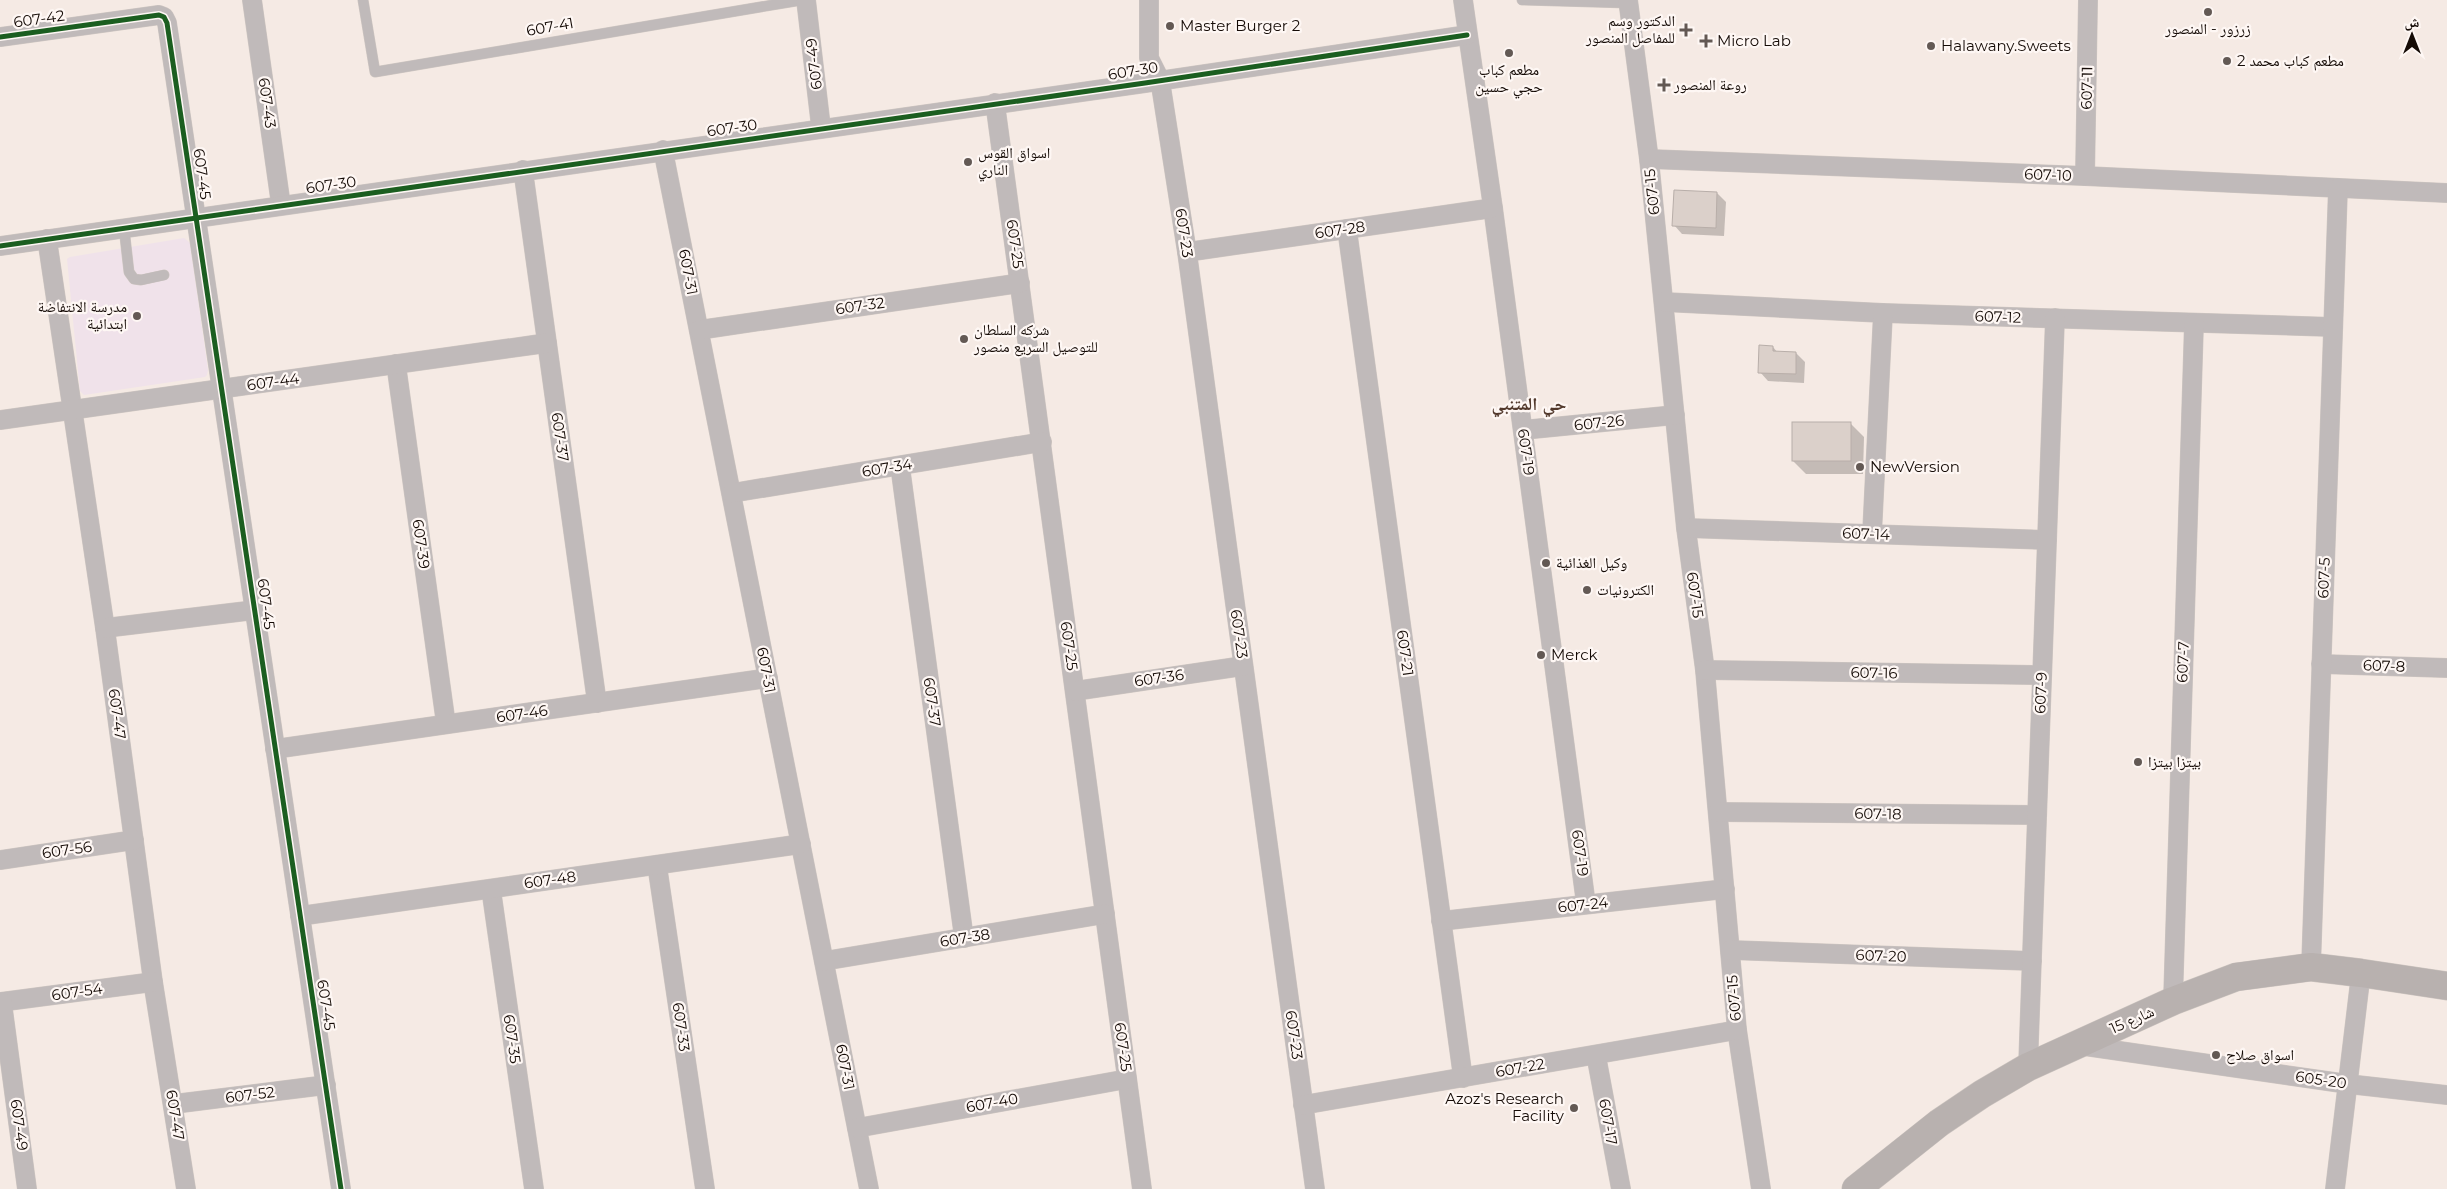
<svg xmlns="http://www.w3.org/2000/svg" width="2447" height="1189" font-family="Montserrat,'Noto Naskh Arabic',sans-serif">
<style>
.education{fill:#f0e2ea}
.shadow{fill:#0003}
.building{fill:#dbd0ca;stroke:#b8aea9}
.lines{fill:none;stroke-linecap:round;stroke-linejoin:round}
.lane-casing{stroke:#cfc7c2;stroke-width:11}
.street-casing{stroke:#cfc7c2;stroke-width:20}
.secondary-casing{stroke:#cfc7c2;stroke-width:29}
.lane{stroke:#c0baba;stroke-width:10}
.street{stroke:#c0baba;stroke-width:19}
.secondary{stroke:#b8b1af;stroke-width:28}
.cycleway-casing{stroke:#fef7f4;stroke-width:8}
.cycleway{stroke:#1b5e20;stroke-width:5}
.poi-dot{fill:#635954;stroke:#fef7f4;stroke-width:2}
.labels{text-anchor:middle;stroke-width:4.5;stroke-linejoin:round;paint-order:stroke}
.street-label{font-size:15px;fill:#150b06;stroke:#fef7f4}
.poi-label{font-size:15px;fill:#150b06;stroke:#fef7f4;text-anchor:start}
.quarter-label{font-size:18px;font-weight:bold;fill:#52392c;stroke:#fef7f4}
</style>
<rect width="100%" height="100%" fill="#f5eae4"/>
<path class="education" d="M 184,238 L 190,243 L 208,370 L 207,375 L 205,377 L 84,395 L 80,391 L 67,259 L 70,257 Z"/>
<g class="shadow">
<path d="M 1717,193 L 1726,202 L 1724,236 L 1682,234 L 1674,225 Z"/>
<path d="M 1773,347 L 1778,353 L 1796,353 L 1805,362 L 1804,383 L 1768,381 L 1760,372 Z"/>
<path d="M 1850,423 L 1864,437 L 1863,474 L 1806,474 L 1793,461 Z"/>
</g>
<g class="building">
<path d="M 1674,190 L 1717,192 L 1716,228 L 1672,226 Z"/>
<path d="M 1759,345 L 1773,346 L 1773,351 L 1796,352 L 1796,374 L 1758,373 Z"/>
<rect x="1792" y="422" width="59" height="39"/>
</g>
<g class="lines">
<defs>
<g id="lane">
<path d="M 363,0 L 375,72 L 802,0"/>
<path d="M 1522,0 L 1628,3"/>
<path d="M 124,228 L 129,272 L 134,279 L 141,280 L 164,275"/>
</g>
<g id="street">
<path d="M 252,0 L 281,205"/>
<path d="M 806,0 L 821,127"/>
<path d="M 1149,0 L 1149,58 L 1160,80 L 1187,252 L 1315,1189"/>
<path d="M 1463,0 L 1493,208 L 1586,904"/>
<path d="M 1628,0 L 1649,159 L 1686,528 L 1705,670 L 1737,1030 L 1761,1189"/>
<path d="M 0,37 L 159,15 L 164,17 L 167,23 L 341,1189"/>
<path d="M 995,103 L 1142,1189"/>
<path d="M 663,150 L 869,1189"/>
<path d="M 1649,159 L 2085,176 L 2447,193"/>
<path d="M 523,170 L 597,703"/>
<path d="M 2085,176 L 2088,0"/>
<path d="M 1347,229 L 1463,1078"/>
<path d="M 47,239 L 105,628 L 153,982 L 186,1189"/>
<path d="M 0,246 L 1145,83 L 1467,35"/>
<path d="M 1187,252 L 1493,208"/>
<path d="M 1664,302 L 1883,313 L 2333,327"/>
<path d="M 699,330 L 1020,283"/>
<path d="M 396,364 L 446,724"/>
<path d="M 0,420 L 547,343"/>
<path d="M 1523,430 L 1675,415"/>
<path d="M 900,466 L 964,938"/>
<path d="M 732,493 L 1042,442"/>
<path d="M 1686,528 L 2047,540"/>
<path d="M 1872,534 L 1883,313"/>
<path d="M 105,628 L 255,610"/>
<path d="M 2321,664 L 2447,668"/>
<path d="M 1705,670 L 2042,675"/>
<path d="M 1075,691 L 1243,666"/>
<path d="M 275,749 L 768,678"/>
<path d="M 1718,812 L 2037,815"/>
<path d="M 0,860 L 134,840"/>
<path d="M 657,865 L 705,1189"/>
<path d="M 491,889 L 534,1189"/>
<path d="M 300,916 L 801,844"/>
<path d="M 1441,921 L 1725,889"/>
<path d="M 1730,950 L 2032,961"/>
<path d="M 824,961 L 1105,914"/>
<path d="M 2311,967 L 2338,188"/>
<path d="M 2173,1001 L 2194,323"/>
<path d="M 0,1002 L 153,982"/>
<path d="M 2,1002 L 27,1189"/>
<path d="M 2078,1045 L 2348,1084 L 2447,1095"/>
<path d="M 1596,1055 L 1621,1189"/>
<path d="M 2028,1067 L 2055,318"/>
<path d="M 174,1104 L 326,1085"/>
<path d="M 1303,1105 L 1737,1030"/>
<path d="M 857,1128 L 1127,1079"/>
<path d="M 2335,1189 L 2361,973"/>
</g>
<path id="secondary" d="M 1856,1189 L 1939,1123 L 1982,1094 L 2028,1067 L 2173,1001 L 2236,977 L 2311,967 L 2361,973 L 2447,986"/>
</defs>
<use href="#lane" class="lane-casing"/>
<use href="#street" class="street-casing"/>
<use href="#secondary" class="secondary-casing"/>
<use href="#lane" class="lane"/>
<use href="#street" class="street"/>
<use href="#secondary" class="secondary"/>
<defs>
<g id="cycleway">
<path d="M 0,37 L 159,15 L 164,17 L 167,23 L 341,1189"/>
<path d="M 0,246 L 1145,83 L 1467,35"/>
</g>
</defs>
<use href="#cycleway" class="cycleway-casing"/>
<use href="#cycleway" class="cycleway"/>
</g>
<g class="poi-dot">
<circle cx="2208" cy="12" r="5"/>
<circle cx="1170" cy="26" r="5"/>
<path d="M1683.5 22.5h5v5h5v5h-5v5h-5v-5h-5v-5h5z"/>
<path d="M1703.5 33.5h5v5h5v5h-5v5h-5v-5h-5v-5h5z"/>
<circle cx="1931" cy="46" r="5"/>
<circle cx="1509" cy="53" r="5"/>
<circle cx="2227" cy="61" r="5"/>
<path d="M1661.5 77.5h5v5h5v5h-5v5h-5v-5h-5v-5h5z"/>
<circle cx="968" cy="162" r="5"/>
<circle cx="137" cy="316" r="5"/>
<circle cx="964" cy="339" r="5"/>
<circle cx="1860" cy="467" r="5"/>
<circle cx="1546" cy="563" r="5"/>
<circle cx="1587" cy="590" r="5"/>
<circle cx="1541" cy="655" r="5"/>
<circle cx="2138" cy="762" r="5"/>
<circle cx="2216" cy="1055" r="5"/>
<circle cx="1574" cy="1108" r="5"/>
</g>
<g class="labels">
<g class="street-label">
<text transform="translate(39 19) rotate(-8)" y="5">607-42</text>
<text transform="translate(550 27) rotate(-10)" y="5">607-41</text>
<text transform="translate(814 64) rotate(-97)" y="5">607-49</text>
<text transform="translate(1133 71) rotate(-9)" y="5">607-30</text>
<text transform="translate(2087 88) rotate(-89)" y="5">607-11</text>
<text transform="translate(267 103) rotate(82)" y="5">607-43</text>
<text transform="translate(732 128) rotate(-8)" y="5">607-30</text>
<text transform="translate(202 174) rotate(82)" y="5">607-45</text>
<text transform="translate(2048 175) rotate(2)" y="5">607-10</text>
<text transform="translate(331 185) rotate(-8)" y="5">607-30</text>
<text transform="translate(1652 192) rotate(-96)" y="5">607-15</text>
<text transform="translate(1340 230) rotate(-8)" y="5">607-28</text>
<text transform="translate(1184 233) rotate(81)" y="5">607-23</text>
<text transform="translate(1015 244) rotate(82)" y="5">607-25</text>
<text transform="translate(688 272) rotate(79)" y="5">607-31</text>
<text transform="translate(860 306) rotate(-8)" y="5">607-32</text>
<text transform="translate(1998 317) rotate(2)" y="5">607-12</text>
<text transform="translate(273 382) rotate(-8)" y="5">607-44</text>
<text transform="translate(1599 423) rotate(-6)" y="5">607-26</text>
<text transform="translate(560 437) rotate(82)" y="5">607-37</text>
<text transform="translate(1526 452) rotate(82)" y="5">607-19</text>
<text transform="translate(887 468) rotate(-9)" y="5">607-34</text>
<text transform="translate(1866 534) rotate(2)" y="5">607-14</text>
<text transform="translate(421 544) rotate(82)" y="5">607-39</text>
<text transform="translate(2324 578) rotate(-88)" y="5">607-5</text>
<text transform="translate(1695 595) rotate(82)" y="5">607-15</text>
<text transform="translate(266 604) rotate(82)" y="5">607-45</text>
<text transform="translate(1239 634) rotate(82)" y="5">607-23</text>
<text transform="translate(1069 646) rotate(82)" y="5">607-25</text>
<text transform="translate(1405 653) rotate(82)" y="5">607-21</text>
<text transform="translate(2183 662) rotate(-88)" y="5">607-7</text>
<text transform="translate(2384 666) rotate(2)" y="5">607-8</text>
<text transform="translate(766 670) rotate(79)" y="5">607-31</text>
<text transform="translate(1874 673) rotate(1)" y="5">607-16</text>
<text transform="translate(1159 678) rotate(-8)" y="5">607-36</text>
<text transform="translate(2041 693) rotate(-88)" y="5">607-9</text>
<text transform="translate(932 702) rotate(82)" y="5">607-37</text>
<text transform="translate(117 714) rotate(82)" y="5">607-47</text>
<text transform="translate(522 714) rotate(-8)" y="5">607-46</text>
<text transform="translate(1878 814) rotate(1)" y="5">607-18</text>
<text transform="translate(67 850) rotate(-8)" y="5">607-56</text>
<text transform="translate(1580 853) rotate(82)" y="5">607-19</text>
<text transform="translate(550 880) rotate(-8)" y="5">607-48</text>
<text transform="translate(1583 905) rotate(-6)" y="5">607-24</text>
<text transform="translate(965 938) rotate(-9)" y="5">607-38</text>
<text transform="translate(1881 956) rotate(2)" y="5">607-20</text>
<text transform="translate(77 992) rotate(-8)" y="5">607-54</text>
<text transform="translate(1734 998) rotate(-95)" y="5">607-15</text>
<text transform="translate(326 1005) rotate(81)" y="5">607-45</text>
<text transform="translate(2132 1020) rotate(-24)" y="5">شارع 15</text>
<text transform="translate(681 1027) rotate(82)" y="5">607-33</text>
<text transform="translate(1294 1035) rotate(82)" y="5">607-23</text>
<text transform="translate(512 1039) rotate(82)" y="5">607-35</text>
<text transform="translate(1123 1047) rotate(82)" y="5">607-25</text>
<text transform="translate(845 1067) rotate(79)" y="5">607-31</text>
<text transform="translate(1520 1068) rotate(-10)" y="5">607-22</text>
<text transform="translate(2321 1080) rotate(8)" y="5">605-20</text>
<text transform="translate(250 1095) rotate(-7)" y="5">607-52</text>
<text transform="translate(992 1103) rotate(-10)" y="5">607-40</text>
<text transform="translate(175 1115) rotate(81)" y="5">607-47</text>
<text transform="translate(1608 1122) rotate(80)" y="5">607-17</text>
<text transform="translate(19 1125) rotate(82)" y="5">607-49</text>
</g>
<g class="poi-label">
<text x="1675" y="26" text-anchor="end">الدكتور وسم<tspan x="1675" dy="17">للمفاصل المنصور</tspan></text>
<text x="1180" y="31">Master Burger 2</text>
<text x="2208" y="34" text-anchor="middle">زرزور - المنصور</text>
<text x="1717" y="46">Micro Lab</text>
<text x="1941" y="51">Halawany.Sweets</text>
<text x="2237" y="66">مطعم كباب محمد 2</text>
<text x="1509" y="75" text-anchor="middle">مطعم كباب<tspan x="1509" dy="17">حجي حسين</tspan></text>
<text x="1674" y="90">روعة المنصور</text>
<text x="978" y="158">اسواق القوس<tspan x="978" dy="17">الناري</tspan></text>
<text x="127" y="312" text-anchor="end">مدرسة الانتفاضة<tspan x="127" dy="17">ابتدائية</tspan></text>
<text x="974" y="335">شركه السلطان<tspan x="974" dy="17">للتوصيل السريع منصور</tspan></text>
<text x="1870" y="472">NewVersion</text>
<text x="1556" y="568">وكيل الغذائية</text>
<text x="1597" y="595">الكترونيات</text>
<text x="1551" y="660">Merck</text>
<text x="2148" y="767">بيتزا بيتزا</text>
<text x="2226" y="1060">اسواق صلاح</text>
<text x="1564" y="1104" text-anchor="end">Azoz's Research<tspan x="1564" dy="17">Facility</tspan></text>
</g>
<g class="quarter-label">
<text x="1529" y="410">حي المتنبي</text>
</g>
</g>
<g transform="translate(2412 35)" stroke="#fef7f4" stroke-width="4" paint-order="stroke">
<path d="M0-4L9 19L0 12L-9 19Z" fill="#150b06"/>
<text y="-8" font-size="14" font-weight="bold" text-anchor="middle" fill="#150b06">ش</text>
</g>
</svg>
